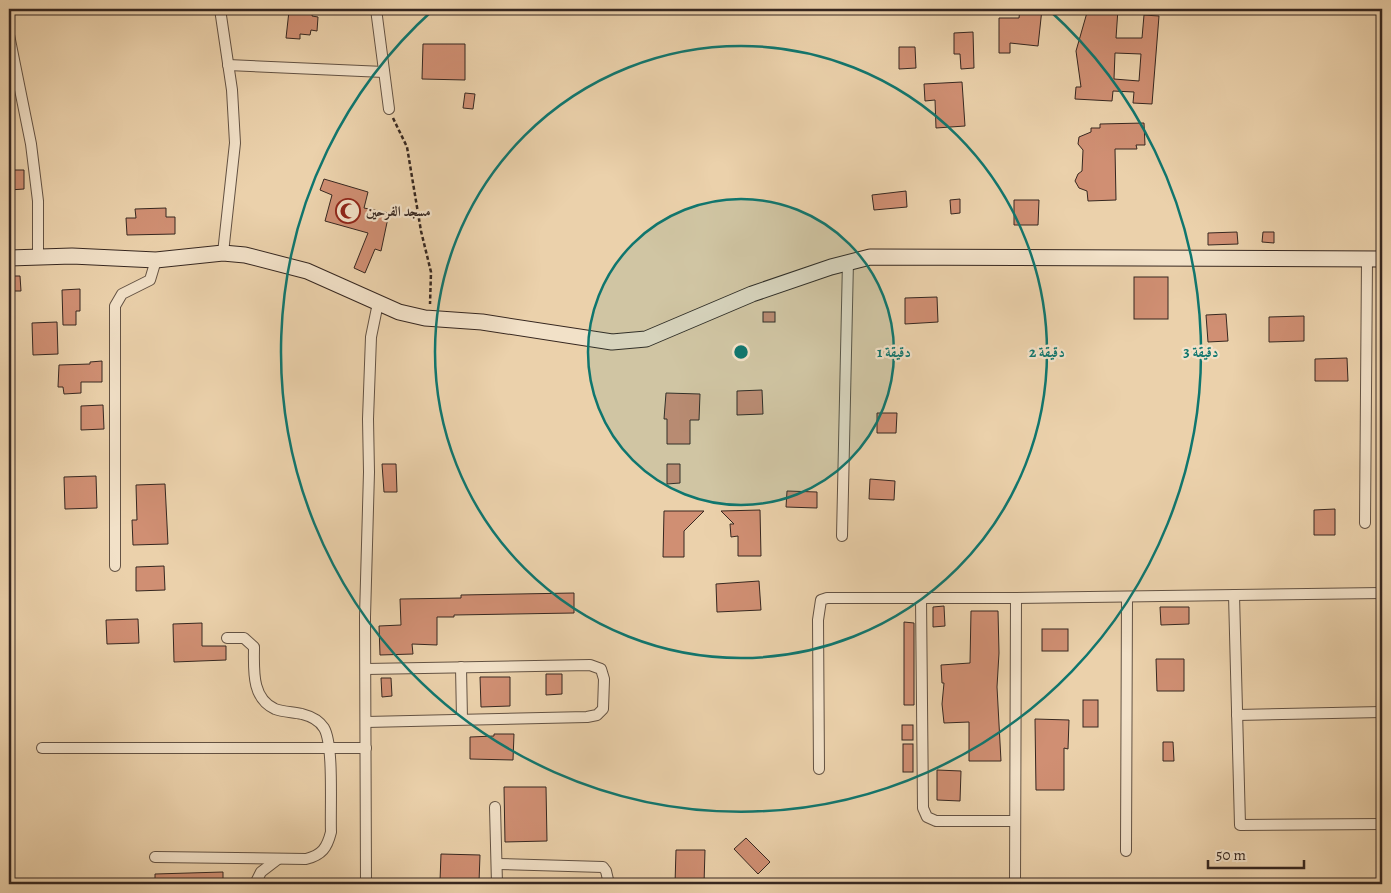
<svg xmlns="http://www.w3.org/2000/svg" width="1391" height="893" font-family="Alegreya,Amiri,serif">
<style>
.building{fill:#d08f73;stroke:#362720;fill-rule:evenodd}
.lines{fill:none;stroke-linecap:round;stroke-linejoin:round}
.street-casing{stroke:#635243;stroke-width:12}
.secondary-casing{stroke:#362720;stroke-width:17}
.path{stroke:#362720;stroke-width:2.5;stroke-dasharray:4 2.5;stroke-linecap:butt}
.street{stroke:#f2e1c8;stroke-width:10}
.secondary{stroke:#f2e1c8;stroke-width:15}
.ring{fill:none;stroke:#0f766e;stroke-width:2.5}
.labels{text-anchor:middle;stroke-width:4.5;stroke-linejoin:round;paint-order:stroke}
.poi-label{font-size:14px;font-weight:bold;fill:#362720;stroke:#f2e1c8;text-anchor:start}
.centre{fill:#0f766e;stroke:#f2e1c8;stroke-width:2.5}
.ring-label{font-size:15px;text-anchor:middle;font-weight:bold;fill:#0f766e;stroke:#f2e1c8;stroke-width:4.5;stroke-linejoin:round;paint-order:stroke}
</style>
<rect width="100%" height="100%" fill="#ebd1ab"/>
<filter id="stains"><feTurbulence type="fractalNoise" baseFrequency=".004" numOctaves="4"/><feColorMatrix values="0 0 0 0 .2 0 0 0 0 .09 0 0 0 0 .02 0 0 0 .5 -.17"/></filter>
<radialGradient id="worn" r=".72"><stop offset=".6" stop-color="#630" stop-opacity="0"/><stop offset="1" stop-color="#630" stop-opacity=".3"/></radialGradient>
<g class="building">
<path d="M 299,9 L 313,9 L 312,16 L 318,17 L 317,31 L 311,30 L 310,35 L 300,34 L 300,39 L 286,38 L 289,11 L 299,12 Z"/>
<path d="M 1020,9 L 1042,9 L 1038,46 L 1010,43 L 1010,53 L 999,53 L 999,18 L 1019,18 Z"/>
<path d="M 1088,9 L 1118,9 L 1116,38 L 1142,38 L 1144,15 L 1159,16 L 1152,104 L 1133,103 L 1134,92 L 1113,91 L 1112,101 L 1075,99 L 1076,87 L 1081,87 L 1076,51 ZM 1115,53 L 1141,54 L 1139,81 L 1114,79 Z"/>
<path d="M 973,32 L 974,68 L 961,69 L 960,54 L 954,54 L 954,33 Z"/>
<path d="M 423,44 L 465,44 L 465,80 L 422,79 Z"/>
<path d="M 899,47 L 915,47 L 916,68 L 899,69 Z"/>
<path d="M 962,82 L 965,126 L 936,128 L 935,100 L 925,101 L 924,84 Z"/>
<path d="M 465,93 L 475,94 L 473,109 L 463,108 Z"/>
<path d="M 1144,123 L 1145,145 L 1136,145 L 1137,149 L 1115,149 L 1116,200 L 1088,201 L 1087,191 L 1079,188 L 1075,181 L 1078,174 L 1082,171 L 1083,150 L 1078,144 L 1079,137 L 1091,132 L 1091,128 L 1100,128 L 1100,124 Z"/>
<path d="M 9,170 L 24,170 L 24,189 L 9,190 Z"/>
<path d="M 324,179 L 368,192 L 364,208 L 389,213 L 381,251 L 375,249 L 365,273 L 354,268 L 368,233 L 325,221 L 332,195 L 320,190 Z"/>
<path d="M 906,191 L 907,207 L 874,210 L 872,195 Z"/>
<path d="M 960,199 L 960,213 L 951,214 L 950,200 Z"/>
<path d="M 1014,200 L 1039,200 L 1038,225 L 1014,225 Z"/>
<path d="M 166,208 L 166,217 L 175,217 L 175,234 L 127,235 L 126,218 L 136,218 L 135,209 Z"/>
<path d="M 1237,232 L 1238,244 L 1208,245 L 1208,233 Z"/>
<path d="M 1263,232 L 1274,232 L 1274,243 L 1262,242 Z"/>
<path d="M 10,276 L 20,276 L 21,291 L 11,291 Z"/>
<rect x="1134" y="277" width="34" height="42"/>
<path d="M 80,289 L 80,311 L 76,311 L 76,325 L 63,325 L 62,290 Z"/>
<path d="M 937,297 L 938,322 L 905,324 L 905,298 Z"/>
<rect x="763" y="312" width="12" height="10"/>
<path d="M 1226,314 L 1228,341 L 1208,342 L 1206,315 Z"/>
<path d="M 1304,316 L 1304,341 L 1269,342 L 1269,317 Z"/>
<path d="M 57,322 L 58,354 L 33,355 L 32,323 Z"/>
<path d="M 1347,358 L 1348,381 L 1315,381 L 1315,359 Z"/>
<path d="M 102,361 L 102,382 L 81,382 L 81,393 L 64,394 L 63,387 L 58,387 L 59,365 L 90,364 L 90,362 Z"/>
<path d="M 762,390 L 763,414 L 737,415 L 737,391 Z"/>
<path d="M 666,393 L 700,394 L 699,420 L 690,420 L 690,444 L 667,444 L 667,419 L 664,419 Z"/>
<path d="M 103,405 L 104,429 L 81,430 L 81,406 Z"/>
<path d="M 877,413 L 897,413 L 896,433 L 877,433 Z"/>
<path d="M 382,464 L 396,464 L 397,492 L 384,492 Z"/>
<path d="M 667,464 L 680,464 L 680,483 L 667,484 Z"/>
<path d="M 96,476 L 97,508 L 65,509 L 64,477 Z"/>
<path d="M 870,479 L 895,481 L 894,500 L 869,499 Z"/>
<path d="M 165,484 L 168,544 L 133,545 L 132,520 L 137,520 L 136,485 Z"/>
<path d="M 787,491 L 817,492 L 817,508 L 786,507 Z"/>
<path d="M 1335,509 L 1335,535 L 1314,535 L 1314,510 Z"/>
<path d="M 760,510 L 761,556 L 738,556 L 738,536 L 731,537 L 730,524 L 734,524 L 721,511 Z"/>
<path d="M 664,511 L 704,511 L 684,531 L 684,557 L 663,557 Z"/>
<path d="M 164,566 L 165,590 L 136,591 L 136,567 Z"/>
<path d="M 759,581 L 761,610 L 717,612 L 716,584 Z"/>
<path d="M 574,593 L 574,613 L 454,615 L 454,617 L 437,617 L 437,645 L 412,644 L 413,654 L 380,655 L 379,626 L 401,625 L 400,599 L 461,598 L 461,595 Z"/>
<path d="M 944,606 L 945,626 L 933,627 L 933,607 Z"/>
<path d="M 1160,607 L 1189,607 L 1189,624 L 1161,625 Z"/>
<path d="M 971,611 L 998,611 L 999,653 L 997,687 L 1001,761 L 969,761 L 969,722 L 944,723 L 942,704 L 944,683 L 942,683 L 941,665 L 970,663 Z"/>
<path d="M 138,619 L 139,643 L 107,644 L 106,620 Z"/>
<path d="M 904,622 L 914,623 L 914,705 L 904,705 Z"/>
<path d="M 202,623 L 202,646 L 226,646 L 226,660 L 174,662 L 173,624 Z"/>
<rect x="1042" y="629" width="26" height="22"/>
<path d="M 1156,659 L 1184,659 L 1184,691 L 1157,691 Z"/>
<path d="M 546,674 L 562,674 L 562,694 L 546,695 Z"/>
<path d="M 480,677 L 510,677 L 510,706 L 481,707 Z"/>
<path d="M 381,678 L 391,678 L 392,696 L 382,697 Z"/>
<rect x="1083" y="700" width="15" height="27"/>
<path d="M 1035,719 L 1069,720 L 1068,749 L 1064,748 L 1064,790 L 1036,790 Z"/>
<rect x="902" y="725" width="11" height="15"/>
<path d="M 494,734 L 514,734 L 513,760 L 470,759 L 470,737 L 494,736 Z"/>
<path d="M 1163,742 L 1173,742 L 1174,761 L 1163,761 Z"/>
<rect x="903" y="744" width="10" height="28"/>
<path d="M 937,770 L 961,771 L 960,801 L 937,800 Z"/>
<path d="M 504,787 L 546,787 L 547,841 L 505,842 Z"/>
<path d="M 746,838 L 770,862 L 758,874 L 734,849 Z"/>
<path d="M 676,850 L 705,850 L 704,884 L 675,884 Z"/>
<path d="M 441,854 L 480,855 L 479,882 L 440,881 Z"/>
<path d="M 223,872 L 223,884 L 155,884 L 155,874 Z"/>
</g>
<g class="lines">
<defs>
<g id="street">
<path d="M 220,9 L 232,90 L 235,143 L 223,253"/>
<path d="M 376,9 L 389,109"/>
<path d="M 9,35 L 31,144 L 38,201 L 38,257"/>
<path d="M 228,65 L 384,72"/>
<path d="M 1365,523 L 1367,260"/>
<path d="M 842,536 L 848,261"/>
<path d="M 115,566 L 115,306 L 122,294 L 150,280 L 156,260"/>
<path d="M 1234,595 L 1240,825 L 1382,824"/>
<path d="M 921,598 L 923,808 L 927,817 L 936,821 L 1015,821"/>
<path d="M 461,667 L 462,719"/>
<path d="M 366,669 L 590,665 L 601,669 L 604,679 L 603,709 L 597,715 L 587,717 L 366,722"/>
<path d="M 1237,715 L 1382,712"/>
<path d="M 42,748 L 366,748"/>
<path d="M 819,769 L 818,620 L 821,600 L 827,598 L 1016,598 L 1382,593"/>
<path d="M 495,807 L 497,884"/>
<path d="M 1126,851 L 1127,597"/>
<path d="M 155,857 L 306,859 C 322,855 327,848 331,832 C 330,809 334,745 324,728 C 319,720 310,716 302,714 C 293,712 283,712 275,709 C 251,698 254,669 254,647 L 244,638 L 227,638"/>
<path d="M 497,864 L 603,867 L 606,871 L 609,884"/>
<path d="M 255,884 L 261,872 L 278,859"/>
<path d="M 366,884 L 365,617 L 369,472 L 368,419 L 371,337 L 378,303"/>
<path d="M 1015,884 L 1016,598"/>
</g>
<path id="secondary" d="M 9,258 L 72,256 L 156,260 L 223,253 L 245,255 L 307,271 L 399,312 L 425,318 L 482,322 L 612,342 L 646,339 L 752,294 L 831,267 L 870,257 L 1382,259"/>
</defs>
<use href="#street" class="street-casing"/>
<use href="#secondary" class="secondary-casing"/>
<path class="path" d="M 393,118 L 407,147 L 421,231 L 431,272 L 430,304"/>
<use href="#street" class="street"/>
<use href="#secondary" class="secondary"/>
</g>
<circle cx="741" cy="352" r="153" fill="#0f766e" fill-opacity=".12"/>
<g class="ring">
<circle cx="741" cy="352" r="153"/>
<circle cx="741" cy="352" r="306"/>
<path d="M1049 10A460 460 0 1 1 433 10"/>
</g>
<defs>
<symbol id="mosque-ring" viewBox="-11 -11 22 22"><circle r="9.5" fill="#f2e1c8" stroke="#8f2418" stroke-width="1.5"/><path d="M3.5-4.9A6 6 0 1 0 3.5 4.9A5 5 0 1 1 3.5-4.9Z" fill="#8f2418"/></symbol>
</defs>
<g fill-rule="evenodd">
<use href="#mosque-ring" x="334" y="197" width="28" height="28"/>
</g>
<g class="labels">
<g class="poi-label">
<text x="366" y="216">مسجد الفرحين</text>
</g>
</g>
<circle cx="741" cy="352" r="8" class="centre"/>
<g class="ring-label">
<text x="894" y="357">1 دقيقة</text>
<text x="1047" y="357">2 دقيقة</text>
<text x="1201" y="357">3 دقيقة</text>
</g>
<rect width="1391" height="893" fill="none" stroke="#ebd1ab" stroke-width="30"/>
<rect x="10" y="10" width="1371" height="873" fill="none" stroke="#362720" stroke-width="2.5"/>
<rect x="15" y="15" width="1361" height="863" fill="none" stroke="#362720"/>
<path d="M1208 860v8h96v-8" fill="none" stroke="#362720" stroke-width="2.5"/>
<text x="1216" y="860" font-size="15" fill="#362720" stroke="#f2e1c8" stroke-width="4" paint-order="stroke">50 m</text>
<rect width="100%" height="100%" filter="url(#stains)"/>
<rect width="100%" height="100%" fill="url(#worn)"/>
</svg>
